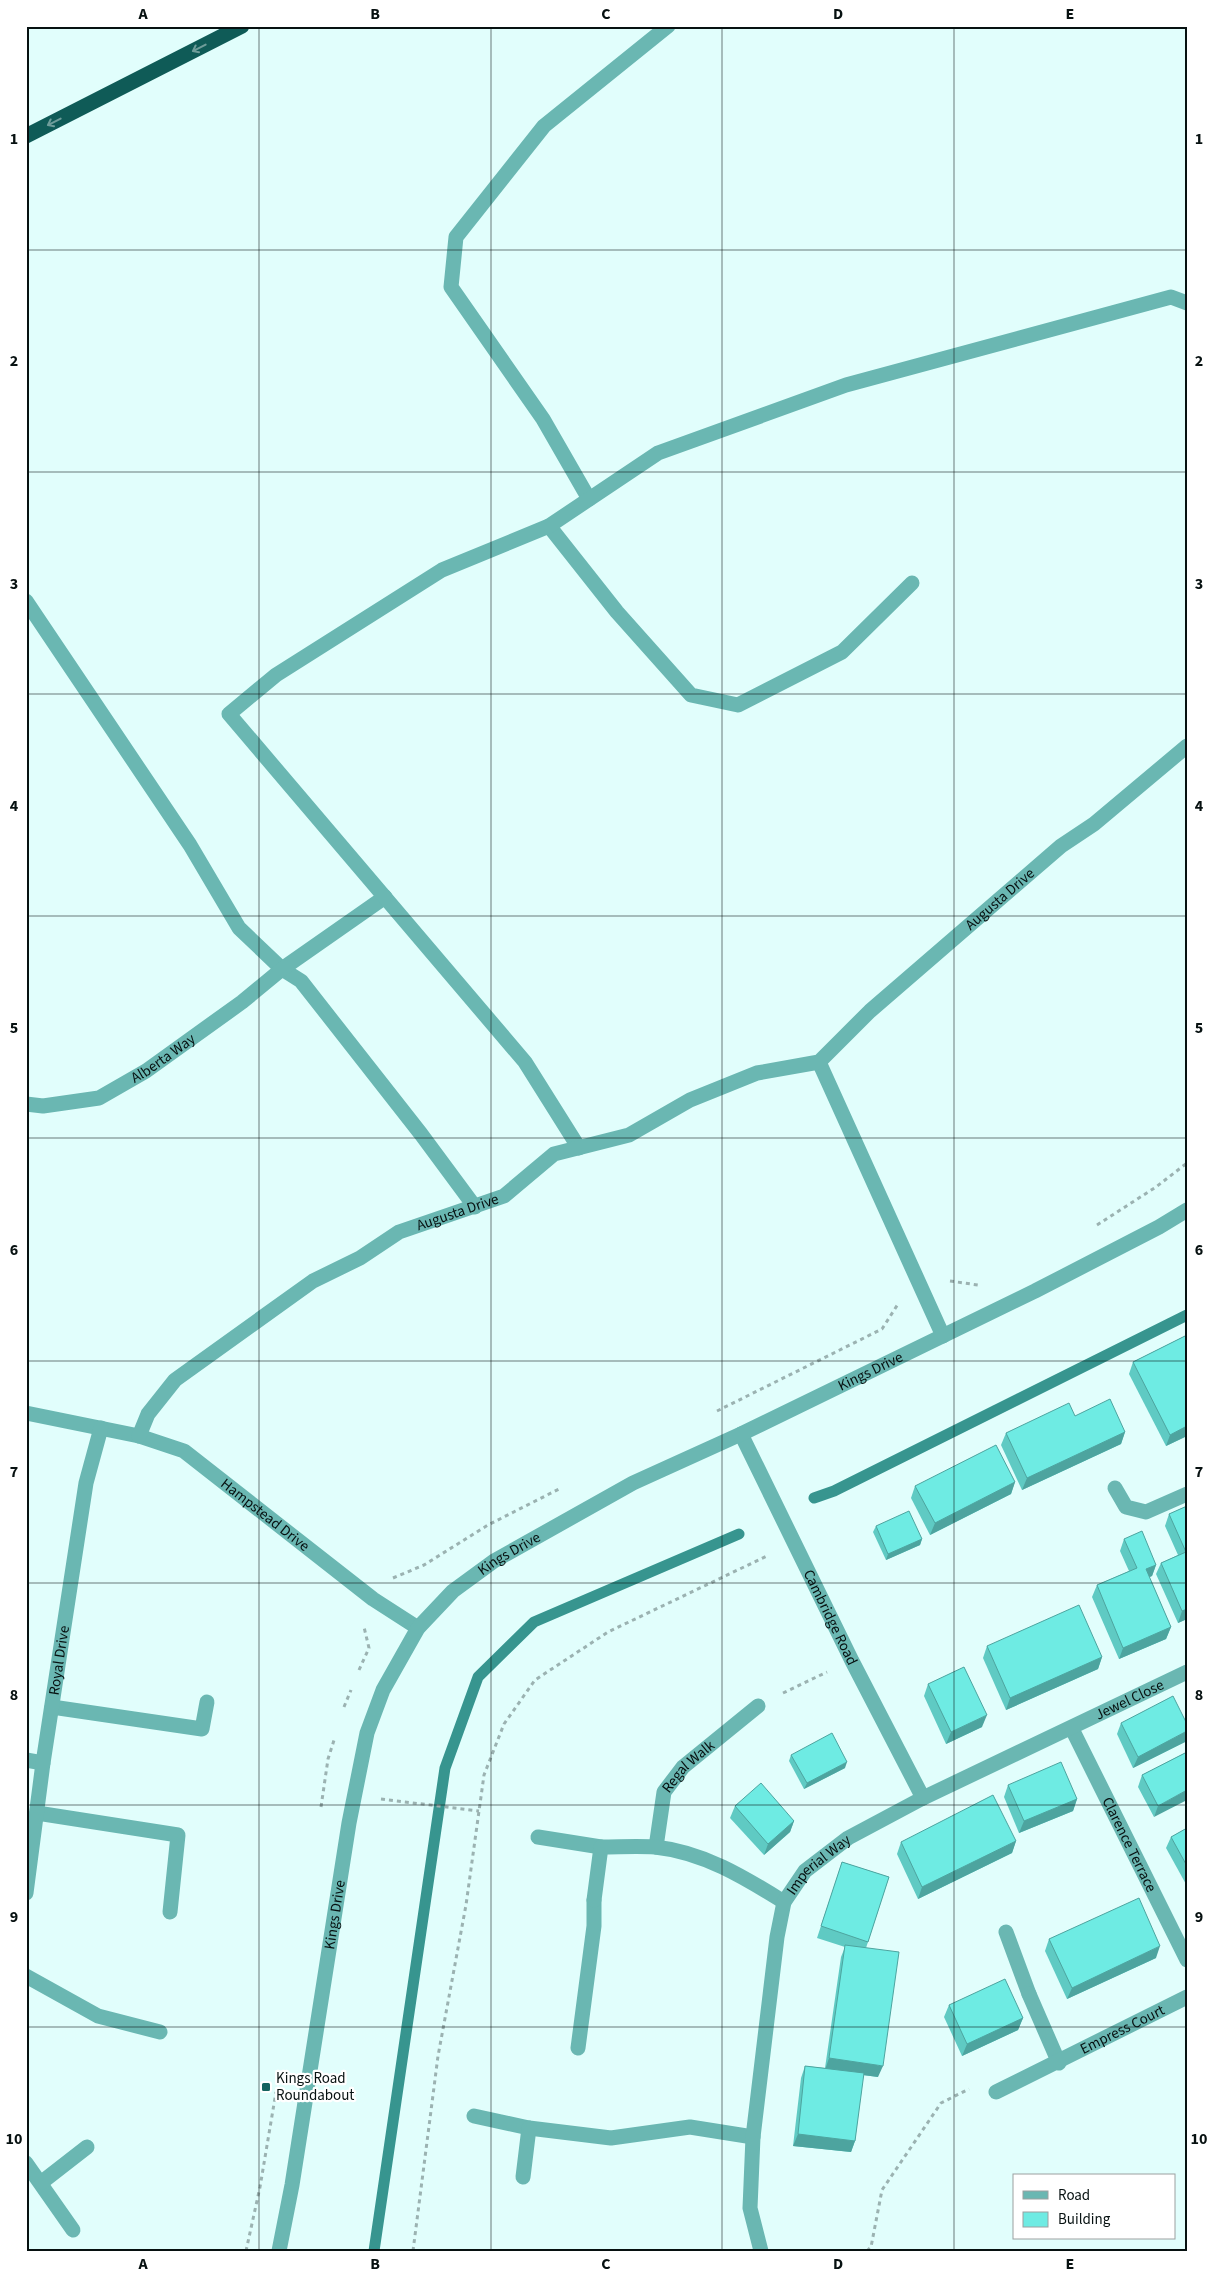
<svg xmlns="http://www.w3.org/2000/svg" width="1213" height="2277" font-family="'Source Sans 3',sans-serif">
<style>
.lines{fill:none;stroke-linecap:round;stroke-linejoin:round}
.stream{stroke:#37958f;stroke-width:11}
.path{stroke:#9bb2b1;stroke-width:3;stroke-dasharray:4 4;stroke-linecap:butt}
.service{stroke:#6ab7b2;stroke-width:15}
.minor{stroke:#6ab7b2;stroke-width:15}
.motorway{stroke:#0f5b57;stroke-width:15}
.wall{fill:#5fcac3}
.shaded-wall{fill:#4da49f}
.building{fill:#6eebe3;stroke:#4da49f}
.oneway{stroke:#6f9d9a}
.grid{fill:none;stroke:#071111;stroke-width:1;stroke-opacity:0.55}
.poi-dot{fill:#14635f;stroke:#fff;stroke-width:2}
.labels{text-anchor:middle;stroke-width:4.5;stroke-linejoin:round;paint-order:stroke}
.street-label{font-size:15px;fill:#071111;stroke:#fff}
.poi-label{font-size:15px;fill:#071111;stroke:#fff;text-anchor:start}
.neatline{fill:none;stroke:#071111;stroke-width:2}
.grid-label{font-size:16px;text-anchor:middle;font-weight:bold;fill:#071111}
</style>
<rect width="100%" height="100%" fill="#e1fefc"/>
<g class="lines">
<g class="stream">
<path d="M 814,1498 L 834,1491 L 1187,1315"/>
<path d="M 374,2251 L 445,1768 L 478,1677 L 534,1622 L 739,1534"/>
</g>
<g class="path">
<path d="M 1097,1225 L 1156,1187 L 1187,1163"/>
<path d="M 950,1281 L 978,1285"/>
<path d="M 717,1411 L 882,1329 L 898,1304"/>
<path d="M 393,1578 L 424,1565 L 488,1525 L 559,1489"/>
<path d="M 359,1670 L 369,1648 L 364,1627"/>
<path d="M 783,1693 L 827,1672"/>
<path d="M 344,1707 L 351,1690"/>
<path d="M 381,1799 L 479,1811"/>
<path d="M 321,1807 L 328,1759 L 335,1737"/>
<path d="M 246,2251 L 260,2187 L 276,2092"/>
<path d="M 413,2251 L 438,2056 L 466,1905 L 484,1775 L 504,1724 L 535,1680 L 608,1632 L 769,1555"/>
<path d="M 867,2251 L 871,2247 L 882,2190 L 941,2103 L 969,2089"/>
</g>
<g class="service">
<path d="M 1115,1488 L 1126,1507 L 1146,1512 L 1187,1494"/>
<path d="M 52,1707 L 202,1729 L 207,1702"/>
<path d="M 37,1813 L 178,1835 L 170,1912"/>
<path id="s1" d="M 656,1847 L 664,1792 L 683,1767 L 758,1706"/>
<path d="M 1006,1932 L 1029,1994"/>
<path d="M 26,1976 L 98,2016 L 160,2032"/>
<path d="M 578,2048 L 594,1926 L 594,1900"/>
</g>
<g class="minor">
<path d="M 589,499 L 543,419 L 451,287 L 456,237 L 544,126 L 668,26"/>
<path d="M 549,526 L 617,612 L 691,695 L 738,705 L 842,652 L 912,583"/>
<path d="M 26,601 L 190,845 L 239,928 L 282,969 L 301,981 L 421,1134 L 475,1207"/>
<path d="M 819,1062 L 943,1336"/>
<path id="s2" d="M 26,1104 L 43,1106 L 99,1098 L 146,1071 L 242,1002 L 282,969 L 385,897"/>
<path d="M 579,1148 L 525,1062 L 229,714 L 276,675 L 442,570 L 549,526 L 658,453 L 846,385 L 1171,297 L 1187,303"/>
<path id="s3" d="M 26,1413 L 139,1436 L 184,1451 L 373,1599 L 418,1628"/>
<path id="s4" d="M 741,1434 L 852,1661 L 923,1798"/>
<path id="s5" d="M 139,1436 L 148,1414 L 175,1380 L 313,1281 L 360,1258 L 399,1232 L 504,1196 L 554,1154 L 629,1135 L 690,1100 L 757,1073 L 819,1062 L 870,1011 L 1061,846 L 1094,824 L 1187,746"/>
<path id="s6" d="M 1072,1729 L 1187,1960"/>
<path d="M 26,1760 L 43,1763"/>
<path d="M 538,1837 L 601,1847"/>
<path id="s7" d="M 26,1893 L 43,1763 L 86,1483 L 101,1428"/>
<path d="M 594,1900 L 601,1847 C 619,1847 637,1846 655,1847 C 703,1852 744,1877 784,1902"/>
<path d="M 1029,1994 L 1059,2063"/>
<path id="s8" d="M 996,2092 L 1187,1997"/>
<path d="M 474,2116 L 529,2128 L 611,2138 L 690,2127 L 753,2137"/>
<path d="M 26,2163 L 73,2230"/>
<path d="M 523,2177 L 529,2128"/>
<path d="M 42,2182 L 87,2147"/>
<path id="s9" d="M 279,2251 L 292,2185 L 349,1823 L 367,1733 L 383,1690 L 418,1628 L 453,1591 L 494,1561 L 633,1483 L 741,1434 L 1035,1291 L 1159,1227 L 1187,1210"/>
<path id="s10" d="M 761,2251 L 750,2208 L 753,2137 L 777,1937 L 784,1902 L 805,1871 L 848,1838 L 923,1798 L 1187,1672"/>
</g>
<path class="motorway" d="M 26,136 L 242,26"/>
</g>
<g class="wall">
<path d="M 1187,1335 L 1187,1436 L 1166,1446 L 1129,1374 L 1133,1362 Z"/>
<path d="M 1075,1416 L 1125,1432 L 1121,1444 L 1022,1490 L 1001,1445 L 1006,1433 Z"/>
<path d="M 1015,1482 L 1011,1494 L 930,1535 L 911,1498 L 915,1486 Z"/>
<path d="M 1187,1506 L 1187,1619 L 1178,1623 L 1156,1574 L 1161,1563 L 1178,1555 L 1165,1526 L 1169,1514 Z"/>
<path d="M 876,1526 L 922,1539 L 920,1545 L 886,1560 L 873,1532 Z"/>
<path d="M 1124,1539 L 1156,1565 L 1152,1576 L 1149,1577 L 1171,1627 L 1166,1639 L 1119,1659 L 1092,1597 L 1097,1585 L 1129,1571 L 1120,1551 Z"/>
<path d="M 987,1646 L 1102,1657 L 1098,1669 L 1006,1710 L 983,1658 Z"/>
<path d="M 928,1684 L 982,1727 L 946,1744 L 924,1696 Z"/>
<path d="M 1121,1723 L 1185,1742 L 1133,1768 L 1117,1734 Z"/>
<path d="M 1187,1752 L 1154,1817 L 1138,1787 L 1142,1775 Z"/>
<path d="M 791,1755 L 845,1768 L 804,1789 L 789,1761 Z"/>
<path d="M 1008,1785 L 1077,1799 L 1073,1811 L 1019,1833 L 1004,1797 Z"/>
<path d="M 735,1806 L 794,1821 L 790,1832 L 764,1855 L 730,1818 Z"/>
<path d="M 1187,1828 L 1187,1886 L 1166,1848 L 1171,1837 Z"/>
<path d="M 1016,1841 L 1012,1853 L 918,1899 L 897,1854 L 901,1842 Z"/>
<path d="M 842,1862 L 889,1877 L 866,1948 L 878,2077 L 863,2075 L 855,2141 L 851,2152 L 793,2146 L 801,2078 L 805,2066 L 825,2068 L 841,1957 L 845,1947 L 817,1938 Z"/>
<path d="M 1049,1939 L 1156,1958 L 1067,1999 L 1045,1951 Z"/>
<path d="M 949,2005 L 1023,2018 L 1018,2030 L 962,2056 L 944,2017 Z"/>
</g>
<g class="shaded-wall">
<path d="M 1187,1426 L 1187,1436 L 1166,1446 L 1170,1435 Z"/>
<path d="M 1125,1432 L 1121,1444 L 1022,1490 L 1027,1478 Z"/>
<path d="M 1015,1482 L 1011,1494 L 930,1535 L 935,1523 Z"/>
<path d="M 922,1539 L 920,1545 L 886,1560 L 888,1554 Z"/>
<path d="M 1156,1565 L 1152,1576 L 1141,1581 L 1146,1569 Z"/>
<path d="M 1187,1609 L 1187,1619 L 1178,1623 L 1182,1611 Z"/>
<path d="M 1171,1627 L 1166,1639 L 1119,1659 L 1123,1648 Z"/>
<path d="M 1102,1657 L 1098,1669 L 1006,1710 L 1010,1698 Z"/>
<path d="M 987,1715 L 982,1727 L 946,1744 L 951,1732 Z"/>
<path d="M 1187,1731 L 1187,1738 L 1185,1742 L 1133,1768 L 1138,1757 Z"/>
<path d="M 847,1762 L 845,1768 L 804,1789 L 807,1783 Z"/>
<path d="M 1187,1790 L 1187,1800 L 1154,1817 L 1158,1806 Z"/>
<path d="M 1077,1799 L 1073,1811 L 1019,1833 L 1024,1821 Z"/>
<path d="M 794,1821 L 790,1832 L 764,1855 L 768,1844 Z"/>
<path d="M 1016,1841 L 1012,1853 L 918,1899 L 922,1887 Z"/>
<path d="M 1160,1946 L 1156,1958 L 1067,1999 L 1072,1988 Z"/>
<path d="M 1023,2018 L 1018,2030 L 962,2056 L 967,2044 Z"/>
<path d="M 829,2058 L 883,2066 L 878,2077 L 825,2070 Z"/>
<path d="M 798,2134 L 855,2141 L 851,2152 L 793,2146 Z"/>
</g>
<g class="building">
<path d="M 1187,1335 L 1187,1426 L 1170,1435 L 1133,1362 Z"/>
<path d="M 1110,1399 L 1125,1432 L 1027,1478 L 1006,1433 L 1069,1403 L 1075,1416 Z"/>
<path d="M 996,1445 L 1015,1482 L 935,1523 L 915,1486 Z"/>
<path d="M 1187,1506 L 1187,1609 L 1182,1611 L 1161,1563 L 1186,1552 L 1169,1514 Z"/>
<path d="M 909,1511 L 922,1539 L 888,1554 L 876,1526 Z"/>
<path d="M 1142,1531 L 1156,1565 L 1146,1569 L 1171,1627 L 1123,1648 L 1097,1585 L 1137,1568 L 1124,1539 Z"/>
<path d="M 1079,1605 L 1102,1657 L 1010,1698 L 987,1646 Z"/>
<path d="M 964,1667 L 987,1715 L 951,1732 L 928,1684 Z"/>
<path d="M 1173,1696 L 1187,1724 L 1187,1731 L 1138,1757 L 1121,1723 Z"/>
<path d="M 832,1733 L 847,1762 L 807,1783 L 791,1755 Z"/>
<path d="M 1187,1752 L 1187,1790 L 1158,1806 L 1142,1775 Z"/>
<path d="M 1061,1762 L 1077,1799 L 1024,1821 L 1008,1785 Z"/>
<path d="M 761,1783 L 794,1821 L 768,1844 L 735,1806 Z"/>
<path d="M 993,1795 L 1016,1841 L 922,1887 L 901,1842 Z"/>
<path d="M 1187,1828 L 1187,1866 L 1171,1837 Z"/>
<path d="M 842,1862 L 889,1877 L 868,1942 L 821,1926 Z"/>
<path d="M 1139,1898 L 1160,1946 L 1072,1988 L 1049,1939 Z"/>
<path d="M 845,1945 L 899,1952 L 883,2066 L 829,2058 Z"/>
<path d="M 1005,1979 L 1023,2018 L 967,2044 L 949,2005 Z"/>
<path d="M 805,2066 L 864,2073 L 855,2141 L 798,2134 Z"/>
</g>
<defs><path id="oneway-shaft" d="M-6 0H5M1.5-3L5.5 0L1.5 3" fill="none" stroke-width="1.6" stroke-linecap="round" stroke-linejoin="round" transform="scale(1.25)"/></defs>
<g class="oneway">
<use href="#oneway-shaft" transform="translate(199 48) rotate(153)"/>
<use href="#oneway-shaft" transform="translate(54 122) rotate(153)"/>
</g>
<path class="grid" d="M 259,26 L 259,2251M 491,26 L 491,2251M 722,26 L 722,2251M 954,26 L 954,2251M 26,250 L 1187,250M 26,472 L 1187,472M 26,694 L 1187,694M 26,916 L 1187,916M 26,1138 L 1187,1138M 26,1361 L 1187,1361M 26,1583 L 1187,1583M 26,1805 L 1187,1805M 26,2027 L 1187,2027"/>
<rect class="poi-dot" x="261" y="2082" width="10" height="10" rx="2.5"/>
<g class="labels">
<g class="street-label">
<text dy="5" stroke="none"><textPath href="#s5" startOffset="1039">Augusta Drive</textPath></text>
<text dy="5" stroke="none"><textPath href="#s2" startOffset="149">Alberta Way</textPath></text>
<text dy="5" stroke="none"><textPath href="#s5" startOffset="398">Augusta Drive</textPath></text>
<text dy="5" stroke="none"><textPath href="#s9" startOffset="1166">Kings Drive</textPath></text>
<text dy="5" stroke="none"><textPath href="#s3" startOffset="266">Hampstead Drive</textPath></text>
<text dy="5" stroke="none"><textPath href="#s9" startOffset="761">Kings Drive</textPath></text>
<text dy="5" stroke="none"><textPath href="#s4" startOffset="204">Cambridge Road</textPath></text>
<text dy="5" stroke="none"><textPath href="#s7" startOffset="235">Royal Drive</textPath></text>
<text dy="5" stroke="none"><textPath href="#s10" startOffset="758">Jewel Close</textPath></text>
<text dy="5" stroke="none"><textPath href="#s1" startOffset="91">Regal Walk</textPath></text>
<text dy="5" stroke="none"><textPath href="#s6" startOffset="129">Clarence Terrace</textPath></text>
<text dy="5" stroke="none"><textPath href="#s10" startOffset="404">Imperial Way</textPath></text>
<text dy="5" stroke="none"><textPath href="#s9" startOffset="341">Kings Drive</textPath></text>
<text dy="5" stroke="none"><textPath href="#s8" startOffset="141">Empress Court</textPath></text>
</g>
<g class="poi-label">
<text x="276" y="2083">Kings Road<tspan x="276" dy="17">Roundabout</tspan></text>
</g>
</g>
<rect width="1213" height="2277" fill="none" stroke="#ffffff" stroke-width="55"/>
<rect x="1013" y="2174" width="162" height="65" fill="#ffffff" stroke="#9ca0a0"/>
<rect x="1023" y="2191" width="25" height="8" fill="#6ab7b2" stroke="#9ca0a0"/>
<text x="1058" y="2200" font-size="15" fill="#071111">Road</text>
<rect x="1023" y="2212" width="25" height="15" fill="#6eebe3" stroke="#9ca0a0"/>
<text x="1058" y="2224" font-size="15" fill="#071111">Building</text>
<rect x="28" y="28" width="1158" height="2222" class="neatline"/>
<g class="grid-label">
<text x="143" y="19">A</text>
<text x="375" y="19">B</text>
<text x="606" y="19">C</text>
<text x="838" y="19">D</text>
<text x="1070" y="19">E</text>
<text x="14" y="144">1</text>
<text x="1199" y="144">1</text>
<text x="14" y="366">2</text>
<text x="1199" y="366">2</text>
<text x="14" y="589">3</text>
<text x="1199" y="589">3</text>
<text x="14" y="811">4</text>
<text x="1199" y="811">4</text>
<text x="14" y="1033">5</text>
<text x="1199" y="1033">5</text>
<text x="14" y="1255">6</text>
<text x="1199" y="1255">6</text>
<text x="14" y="1477">7</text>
<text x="1199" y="1477">7</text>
<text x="14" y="1700">8</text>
<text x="1199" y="1700">8</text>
<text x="14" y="1922">9</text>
<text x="1199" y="1922">9</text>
<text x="14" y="2144">10</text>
<text x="1199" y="2144">10</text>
<text x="143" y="2269">A</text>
<text x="375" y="2269">B</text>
<text x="606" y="2269">C</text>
<text x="838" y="2269">D</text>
<text x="1070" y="2269">E</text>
</g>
</svg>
